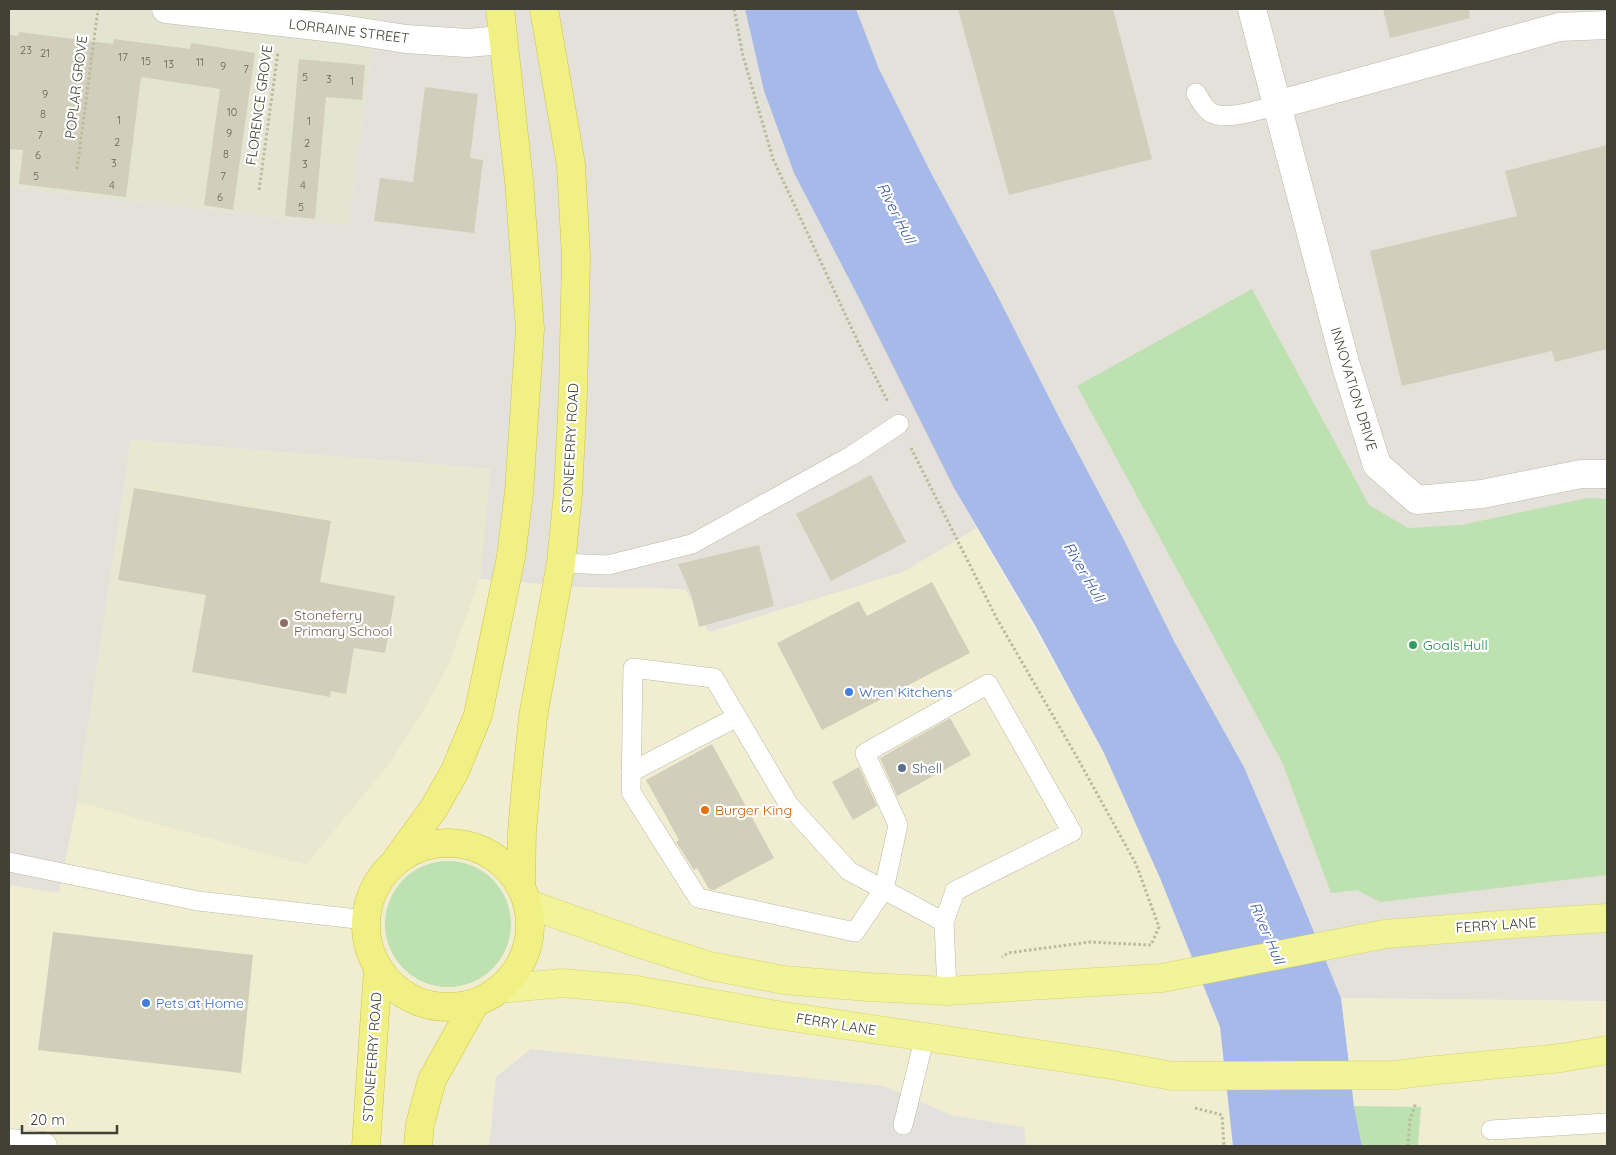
<svg xmlns="http://www.w3.org/2000/svg" width="1616" height="1155" font-family="Quicksand,sans-serif">
<style>
.residential{fill:#e4e4d3}
.commercial{fill:#f1edd1;fill-rule:evenodd}
.industrial{fill:#e3e1da}
.education{fill:#e8e8d0}
.green{fill:#bde1b1}
.parking{fill:#e2e1dd}
.water{fill:#a6b9e8}
.building{fill:#d1cfbb}
.lines{fill:none;stroke-linecap:round;stroke-linejoin:round}
.service-casing{stroke:#bbbaa8;stroke-width:20}
.minor-casing{stroke:#bbbaa8;stroke-width:29}
.primary-casing{stroke:#d7d76c;stroke-width:29}
.trunk-casing{stroke:#cdc542;stroke-width:29}
.path{stroke:#bbba9b;stroke-width:3;stroke-dasharray:2.5 2.5;stroke-linecap:butt}
.service{stroke:#fff;stroke-width:19}
.minor{stroke:#fff;stroke-width:28}
.primary{stroke:#f2f49a;stroke-width:28}
.trunk{stroke:#f1f085;stroke-width:28}
.education-dot{fill:#8d6e63;stroke:#fff;stroke-width:2}
.leisure-dot{fill:#2e9e5b;stroke:#fff;stroke-width:2}
.shop-dot{fill:#3f7fe0;stroke:#fff;stroke-width:2}
.service-dot{fill:#5c6f8a;stroke:#fff;stroke-width:2}
.food-dot{fill:#e8710a;stroke:#fff;stroke-width:2}
.labels{text-anchor:middle;stroke-width:4.5;stroke-linejoin:round;paint-order:stroke}
.number-label{font-size:11px;fill:#666456}
.street-label{font-size:14px;fill:#424135;stroke:#fff}
.education-label{font-size:14px;fill:#785e54;stroke:#fff;text-anchor:start}
.leisure-label{font-size:14px;fill:#27864d;stroke:#fff;text-anchor:start}
.shop-label{font-size:14px;fill:#366cbe;stroke:#fff;text-anchor:start}
.service-label{font-size:14px;fill:#4e5e75;stroke:#fff;text-anchor:start}
.food-label{font-size:14px;fill:#c56008;stroke:#fff;text-anchor:start}
.water-label{font-size:15px;font-style:italic;fill:#3956a3;stroke:#fff}
</style>
<rect width="100%" height="100%" fill="#f0f0e5"/>
<path class="residential" d="M 9,9 L 378,9 L 349,226 L 9,188 Z"/>
<g class="commercial">
<path d="M 977,528 L 1104,753 L 1160,878 L 1220,1027 L 1233,1146 L 9,1146 L 9,885 L 59,892 L 77,802 L 306,865 L 391,762 L 423,711 L 448,667 L 480,579 L 579,587 L 686,589 L 903,572 ZM 449,861 L 467,864 L 484,872 L 497,884 L 506,899 L 417,980 L 402,969 L 391,953 L 386,935 L 385,916 L 390,898 L 431,863 Z"/>
<path d="M 1341,998 L 1607,1001 L 1607,1146 L 1418,1146 L 1420,1107 L 1354,1106 Z"/>
</g>
<g class="industrial">
<path d="M 378,9 L 745,9 L 764,91 L 794,173 L 862,304 L 954,488 L 977,528 L 903,572 L 709,632 L 685,589 L 579,587 L 480,579 L 490,469 L 131,440 L 77,802 L 59,893 L 9,885 L 9,188 L 349,226 Z"/>
<path d="M 856,9 L 1607,9 L 1607,1001 L 1341,998 L 1300,898 L 1244,767 L 1175,643 L 1123,538 L 1061,421 L 996,293 L 930,171 L 879,69 Z"/>
</g>
<path class="education" d="M 131,440 L 490,469 L 480,579 L 448,667 L 423,711 L 391,762 L 306,865 L 77,802 Z"/>
<g class="green">
<path d="M 1252,289 L 1369,505 L 1408,528 L 1461,525 L 1588,498 L 1607,499 L 1607,875 L 1380,902 L 1357,890 L 1331,893 L 1282,762 L 1077,386 Z"/>
<circle cx="448" cy="924" r="63"/>
<path d="M 1354,1106 L 1421,1107 L 1418,1146 L 1362,1146 Z"/>
</g>
<path class="parking" d="M 531,1049 L 884,1086 L 951,1115 L 1024,1127 L 1026,1146 L 489,1146 L 496,1077 Z"/>
<path class="water" d="M 745,9 L 856,9 L 879,69 L 930,171 L 996,293 L 1061,421 L 1123,538 L 1175,643 L 1244,767 L 1300,898 L 1341,998 L 1354,1106 L 1362,1146 L 1233,1146 L 1220,1027 L 1160,878 L 1104,753 L 1036,627 L 954,488 L 862,304 L 794,173 L 764,91 Z"/>
<g class="building">
<path d="M 958,9 L 1113,9 L 1152,159 L 1009,195 Z"/>
<path d="M 1383,9 L 1469,9 L 1470,18 L 1390,38 Z"/>
<path d="M 19,32 L 113,44 L 114,39 L 190,49 L 191,43 L 255,53 L 233,210 L 204,205 L 220,89 L 141,77 L 126,197 L 19,184 L 23,150 L 9,149 L 9,35 L 18,36 Z"/>
<path d="M 299,59 L 365,65 L 362,100 L 326,97 L 315,219 L 285,216 Z"/>
<path d="M 425,87 L 478,94 L 470,158 L 483,160 L 474,233 L 374,221 L 380,178 L 413,182 Z"/>
<path d="M 1607,145 L 1607,349 L 1555,362 L 1552,351 L 1402,386 L 1370,251 L 1517,216 L 1505,171 Z"/>
<path d="M 871,475 L 906,542 L 831,581 L 796,514 Z"/>
<path d="M 134,488 L 331,521 L 320,582 L 395,596 L 385,653 L 354,648 L 346,694 L 331,691 L 330,697 L 192,672 L 206,595 L 118,580 Z"/>
<path d="M 759,545 L 774,606 L 699,627 L 691,594 L 678,564 Z"/>
<path d="M 932,582 L 970,653 L 822,730 L 777,643 L 859,601 L 867,616 Z"/>
<path d="M 950,718 L 971,755 L 897,796 L 880,758 Z"/>
<path d="M 712,744 L 774,858 L 714,890 L 709,889 L 697,868 L 694,870 L 676,842 L 679,840 L 646,780 Z"/>
<path d="M 859,767 L 877,806 L 853,820 L 832,782 Z"/>
<path d="M 53,932 L 253,955 L 241,1073 L 38,1050 Z"/>
</g>
<g class="lines">
<defs>
<g id="service">
<path d="M 1196,93 C 1200,100 1204,108 1210,112 C 1225,122 1261,109 1277,105"/>
<path d="M 561,563 L 608,565 L 692,544 L 851,456 L 899,424"/>
<path d="M 631,772 L 737,717"/>
<path d="M 9,862 L 198,901 L 366,920"/>
<path d="M 944,922 L 955,891 L 1072,832 L 988,684 L 865,753 L 898,825 L 884,889 L 855,932 L 698,898 L 631,792 L 633,668 L 714,678 L 789,805 L 849,871 L 944,922 L 947,991"/>
<path d="M 903,1125 L 925,1036"/>
<path d="M 1491,1130 L 1607,1123"/>
</g>
<g id="minor">
<path d="M 166,9 L 342,29 L 406,39 L 467,43 L 503,40"/>
<path d="M 1252,9 L 1277,105 L 1559,27 L 1607,25"/>
<path d="M 1277,105 L 1346,366 L 1377,465 L 1417,500 L 1482,494 L 1581,474 L 1607,474"/>
<path d="M 9,1143 L 43,1146"/>
</g>
<g id="primary">
<path d="M 528,904 L 644,945 L 710,966 L 784,980 L 868,987 L 947,991 L 1162,978 L 1385,934 L 1526,923 L 1607,918"/>
<path d="M 500,989 L 562,983 L 631,989 L 771,1014 L 1112,1065 L 1172,1076 L 1396,1075 L 1427,1071 L 1561,1058 L 1607,1050"/>
</g>
<g id="trunk">
<circle cx="448" cy="925" r="82"/>
<path d="M 394,863 L 434,808 L 455,771 L 478,715 L 511,557 L 519,492 L 530,329 L 519,181 L 500,9"/>
<path d="M 521,886 L 522,832 L 526,785 L 533,717 L 561,563 L 568,493 L 573,393 L 576,256 L 571,165 L 544,9"/>
<path d="M 366,1146 L 378,968"/>
<path d="M 418,1146 L 420,1124 L 432,1080 L 475,1003"/>
</g>
</defs>
<use href="#service" class="service-casing"/>
<use href="#minor" class="minor-casing"/>
<use href="#primary" class="primary-casing"/>
<use href="#trunk" class="trunk-casing"/>
<g class="path">
<path d="M 734,9 L 743,56 L 773,159 L 859,344 L 888,402"/>
<path d="M 77,169 L 98,9"/>
<path d="M 259,190 L 278,52"/>
<path d="M 911,448 L 997,619 L 1074,752 L 1136,864 L 1159,927 L 1151,945 L 1090,942 L 1008,953 L 1002,957"/>
<path d="M 1195,1108 L 1222,1115 L 1224,1146"/>
<path d="M 1408,1146 L 1410,1120 L 1416,1102"/>
</g>
<use href="#service" class="service"/>
<use href="#minor" class="minor"/>
<use href="#primary" class="primary"/>
<use href="#trunk" class="trunk"/>
</g>
<circle class="education-dot" cx="284" cy="623" r="5"/>
<circle class="leisure-dot" cx="1413" cy="645" r="5"/>
<g class="shop-dot">
<circle cx="849" cy="692" r="5"/>
<circle cx="146" cy="1003" r="5"/>
</g>
<circle class="service-dot" cx="902" cy="768" r="5"/>
<circle class="food-dot" cx="705" cy="810" r="5"/>
<g class="labels">
<g class="number-label">
<text x="26" y="54">23</text>
<text x="45" y="57">21</text>
<text x="123" y="61">17</text>
<text x="146" y="65">15</text>
<text x="200" y="66">11</text>
<text x="169" y="68">13</text>
<text x="223" y="70">9</text>
<text x="246" y="73">7</text>
<text x="305" y="81">5</text>
<text x="329" y="83">3</text>
<text x="352" y="85">1</text>
<text x="45" y="98">9</text>
<text x="232" y="116">10</text>
<text x="43" y="118">8</text>
<text x="119" y="124">1</text>
<text x="309" y="125">1</text>
<text x="229" y="137">9</text>
<text x="40" y="139">7</text>
<text x="117" y="146">2</text>
<text x="307" y="147">2</text>
<text x="226" y="158">8</text>
<text x="38" y="159">6</text>
<text x="114" y="167">3</text>
<text x="305" y="168">3</text>
<text x="36" y="180">5</text>
<text x="223" y="180">7</text>
<text x="112" y="189">4</text>
<text x="303" y="189">4</text>
<text x="220" y="201">6</text>
<text x="301" y="211">5</text>
</g>
<g class="street-label">
<text transform="translate(349 31) rotate(7)" y="5">LORRAINE STREET</text>
<text transform="translate(76 87) rotate(-83)" y="5">POPLAR GROVE</text>
<text transform="translate(259 105) rotate(-82)" y="5">FLORENCE GROVE</text>
<text transform="translate(1354 389) rotate(73)" y="5">INNOVATION DRIVE</text>
<text transform="translate(570 448) rotate(-87)" y="5">STONEFERRY ROAD</text>
<text transform="translate(1496 925) rotate(-4)" y="5">FERRY LANE</text>
<text transform="translate(836 1024) rotate(9)" y="5">FERRY LANE</text>
<text transform="translate(372 1057) rotate(-86)" y="5">STONEFERRY ROAD</text>
</g>
<g class="education-label">
<text x="294" y="620">Stoneferry<tspan x="294" dy="16">Primary School</tspan></text>
</g>
<g class="leisure-label">
<text x="1423" y="650">Goals Hull</text>
</g>
<g class="shop-label">
<text x="859" y="697">Wren Kitchens</text>
<text x="156" y="1008">Pets at Home</text>
</g>
<g class="service-label">
<text x="912" y="773">Shell</text>
</g>
<g class="food-label">
<text x="715" y="815">Burger King</text>
</g>
<g class="water-label">
<text transform="translate(896 213) rotate(63)" y="5">River Hull</text>
<text transform="translate(1084 572) rotate(60)" y="5">River Hull</text>
<text transform="translate(1267 933) rotate(67)" y="5">River Hull</text>
</g>
</g>
<rect width="1616" height="1155" fill="none" stroke="#424135" stroke-width="20"/>
<path d="M22 1125v8h95v-8" fill="none" stroke="#424135" stroke-width="2.5"/>
<text x="30" y="1125" font-size="15" fill="#424135" stroke="#ffffff" stroke-width="4" paint-order="stroke">20 m</text>
</svg>
